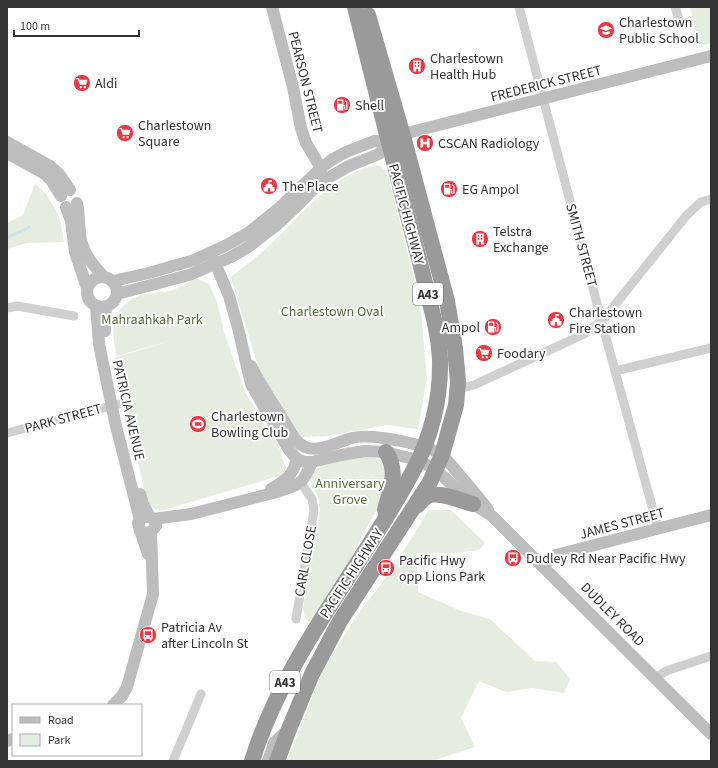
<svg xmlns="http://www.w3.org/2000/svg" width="718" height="768" font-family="'Source Sans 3',sans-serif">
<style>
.green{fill:#e6ecdf}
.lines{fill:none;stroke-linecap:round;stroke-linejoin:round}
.stream{stroke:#cfe2ee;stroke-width:2.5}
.street{stroke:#d0d0d0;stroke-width:9}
.secondary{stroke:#bdbdbd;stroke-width:12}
.highway{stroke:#9a9a9a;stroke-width:16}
.labels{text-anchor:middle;stroke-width:4;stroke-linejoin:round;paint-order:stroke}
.shield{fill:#fff;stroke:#707070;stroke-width:1}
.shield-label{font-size:13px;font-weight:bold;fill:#333}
.poi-label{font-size:14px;fill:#333;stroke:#fff;text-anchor:start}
.street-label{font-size:14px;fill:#333;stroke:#fff}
.park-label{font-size:14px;fill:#56703f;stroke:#fff}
</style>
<rect width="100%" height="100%" fill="#fff"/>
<g class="green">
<path d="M 690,7 L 711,7 L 711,43 L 700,46 Z"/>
<path d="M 377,165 C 383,167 385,170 388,176 L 420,301 L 427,379 L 418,429 L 386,425 L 328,436 L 300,437 L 262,380 L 231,277 C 245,266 260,255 273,242 C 304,213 332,174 377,165 Z"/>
<path d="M 35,184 L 46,194 L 59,216 L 64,242 L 27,243 L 7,249 L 7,223 L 23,215 Z"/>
<path d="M 196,278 L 209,284 L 217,302 L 223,326 L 222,327 L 246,394 L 278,444 L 286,468 L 282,475 L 160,511 L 153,508 L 147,501 L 114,358 L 176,339 L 117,356 C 109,329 113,304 142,295 C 152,292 163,293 173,290 C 181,287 188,282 196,278 Z"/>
<path d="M 366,457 C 379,458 381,458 389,469 L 378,508 L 364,532 L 348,564 L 312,622 L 309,622 L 305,618 L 303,608 L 320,510 C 319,503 319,497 316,492 C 314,489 311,488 311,484 C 305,461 352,459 366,457 Z"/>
<path d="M 429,510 L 451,510 L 485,543 L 479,550 L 453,553 L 417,553 L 418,592 L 461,611 L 490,619 L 535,661 L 556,662 L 570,679 L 564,693 L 532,688 L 506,692 L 479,681 L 461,718 L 475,747 L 431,761 L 287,761 L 322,672 L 355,618 L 391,571 Z"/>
</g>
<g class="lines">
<path class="stream" d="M 7,238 L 30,227"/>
<g class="street">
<path d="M 519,7 L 605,334 L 658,528"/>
<path d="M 675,7 L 678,16"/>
<path d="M 7,308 L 17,306 L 74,316"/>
<path d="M 615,371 L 711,348"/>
<path d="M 458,389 L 474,385 L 584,334 L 602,321 L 686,216 L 701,202 L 711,199"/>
<path d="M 7,433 L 119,404"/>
<path d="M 296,619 L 314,511 L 312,499 L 301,483"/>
<path d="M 655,678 L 666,671 L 711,656"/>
<path d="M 173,761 L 201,694"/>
</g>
<g class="secondary">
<path d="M 272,7 L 293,87 L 301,128 L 306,143 L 321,168 L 321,175"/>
<path d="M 7,142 L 50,166 L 59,174 L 70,190"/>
<path d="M 7,153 L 45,174 L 51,180 L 61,196"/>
<path d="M 77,203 C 79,213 79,224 80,234 C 82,252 92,264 104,277"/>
<path d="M 66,207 L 71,221 L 75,252 L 87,288"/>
<path d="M 210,253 L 216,265 L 229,296 L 238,328 L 251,384 L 289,450 L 297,459 L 305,462 L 312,462 L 341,455 L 365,451 L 385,452 L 418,460 L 436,470 L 473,504 L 492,516 L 711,734"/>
<circle cx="102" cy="292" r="15"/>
<path d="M 113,281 L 149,273 L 194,260 L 225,246 L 248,233 L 278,209 L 321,168 L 333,159 L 346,152 L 374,141 L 389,142"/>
<path d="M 117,294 L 189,275 L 231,257 L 248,247 L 278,224 L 295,208 L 319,183 L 349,166 L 379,154 L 389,142 L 411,132 L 711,56"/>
<path d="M 96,306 L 99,344 L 115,422 L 140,520"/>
<path d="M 105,331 L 106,307"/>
<path d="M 251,366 C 261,386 272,402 284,421 C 290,430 294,442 305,447 C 319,453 338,442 352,438 C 371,433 428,444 443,456 C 448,461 453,467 457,472 C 468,485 479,497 488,510"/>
<path d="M 271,489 C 286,480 293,476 297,459"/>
<path d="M 140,494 L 143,504 L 150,517"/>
<path d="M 153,519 L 191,514 L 277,492 C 300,484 302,486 312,462"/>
<path d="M 140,531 L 144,533 L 151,532 L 156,526 L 153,519 C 147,515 141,516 138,523 L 139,527 L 148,554"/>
<path d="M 543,565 L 556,555 L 711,515"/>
<path d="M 113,705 L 122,696 L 127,687 L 153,594 L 151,532"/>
<path d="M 7,741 L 13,739"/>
<path d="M 268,761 L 274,743 L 287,731"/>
</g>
<g class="highway">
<path d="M 418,505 C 421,501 425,497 430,495 C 441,492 462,501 473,504"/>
<path d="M 385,510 C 390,490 399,472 386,452"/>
<path d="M 252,761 C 285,655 360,570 412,473 C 431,439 441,398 440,360 C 439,336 433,314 427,292 C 422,269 416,247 410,224 C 391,152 373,79 355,7"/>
<path d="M 277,761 L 289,729 L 312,674 L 340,621 L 430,482 L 442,455 L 456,405 L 458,382 L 455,348 L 447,301 L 403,136 L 368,15"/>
</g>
</g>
<defs>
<symbol id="school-disc" viewBox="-11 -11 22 22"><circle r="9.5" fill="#e63946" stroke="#fff"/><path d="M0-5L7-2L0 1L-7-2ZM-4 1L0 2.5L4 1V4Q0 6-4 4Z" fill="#fff"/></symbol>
<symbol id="building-disc" viewBox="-11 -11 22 22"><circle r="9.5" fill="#e63946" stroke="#fff"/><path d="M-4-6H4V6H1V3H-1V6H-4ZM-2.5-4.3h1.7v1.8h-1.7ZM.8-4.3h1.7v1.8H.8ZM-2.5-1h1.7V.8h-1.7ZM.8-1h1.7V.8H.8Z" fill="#fff"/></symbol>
<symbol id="supermarket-disc" viewBox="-11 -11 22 22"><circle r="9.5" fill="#e63946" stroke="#fff"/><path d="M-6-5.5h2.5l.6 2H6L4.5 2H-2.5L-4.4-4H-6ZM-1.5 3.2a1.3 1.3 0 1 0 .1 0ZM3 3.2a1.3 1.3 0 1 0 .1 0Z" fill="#fff"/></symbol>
<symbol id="fuel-disc" viewBox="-11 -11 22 22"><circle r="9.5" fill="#e63946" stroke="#fff"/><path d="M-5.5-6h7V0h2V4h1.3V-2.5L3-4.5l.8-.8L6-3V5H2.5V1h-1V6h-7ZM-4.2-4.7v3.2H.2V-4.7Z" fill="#fff"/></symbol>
<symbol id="hospital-disc" viewBox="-11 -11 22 22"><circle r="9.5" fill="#e63946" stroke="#fff"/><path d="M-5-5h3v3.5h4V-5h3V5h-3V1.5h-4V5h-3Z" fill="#fff"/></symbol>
<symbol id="civic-disc" viewBox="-11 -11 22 22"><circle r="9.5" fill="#e63946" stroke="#fff"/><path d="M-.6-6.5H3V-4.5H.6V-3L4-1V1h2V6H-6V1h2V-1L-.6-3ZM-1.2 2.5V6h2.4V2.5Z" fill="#fff"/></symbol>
<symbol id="stadium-disc" viewBox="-11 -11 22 22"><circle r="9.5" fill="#e63946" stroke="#fff"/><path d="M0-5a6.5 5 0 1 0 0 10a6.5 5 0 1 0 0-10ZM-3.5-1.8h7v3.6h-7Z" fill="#fff"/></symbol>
<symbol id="bus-disc" viewBox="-11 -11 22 22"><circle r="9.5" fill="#e63946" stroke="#fff"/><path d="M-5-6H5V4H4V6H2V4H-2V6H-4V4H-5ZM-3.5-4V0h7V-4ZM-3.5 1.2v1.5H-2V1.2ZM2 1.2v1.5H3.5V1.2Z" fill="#fff"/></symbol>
</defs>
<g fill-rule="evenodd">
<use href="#school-disc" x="596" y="20" width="20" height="20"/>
<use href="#building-disc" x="407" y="56" width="20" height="20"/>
<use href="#supermarket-disc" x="72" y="73" width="20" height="20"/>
<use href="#fuel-disc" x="332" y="95" width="20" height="20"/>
<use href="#supermarket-disc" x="115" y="123" width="20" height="20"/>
<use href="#hospital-disc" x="415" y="133" width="20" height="20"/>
<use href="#civic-disc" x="259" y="176" width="20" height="20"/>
<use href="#fuel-disc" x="439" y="179" width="20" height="20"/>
<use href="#building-disc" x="470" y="229" width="20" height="20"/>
<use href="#civic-disc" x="546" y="310" width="20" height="20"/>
<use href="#fuel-disc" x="483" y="317" width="20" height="20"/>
<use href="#supermarket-disc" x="474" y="343" width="20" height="20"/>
<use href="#stadium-disc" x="188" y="414" width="20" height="20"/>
<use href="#bus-disc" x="503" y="548" width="20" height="20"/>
<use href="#bus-disc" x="376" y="558" width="20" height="20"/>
<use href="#bus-disc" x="138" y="625" width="20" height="20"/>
</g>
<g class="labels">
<g class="shield">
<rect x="413" y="283" width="30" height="22" rx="3"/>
<rect x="270" y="671" width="30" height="22" rx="3"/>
</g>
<g class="shield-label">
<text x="428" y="299">A43</text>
<text x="285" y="687">A43</text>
</g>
<g class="poi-label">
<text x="619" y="27">Charlestown<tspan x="619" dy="16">Public School</tspan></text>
<text x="430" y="63">Charlestown<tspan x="430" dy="16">Health Hub</tspan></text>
<text x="95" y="88">Aldi</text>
<text x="355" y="110">Shell</text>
<text x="138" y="130">Charlestown<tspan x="138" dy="16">Square</tspan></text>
<text x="438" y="148">CSCAN Radiology</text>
<text x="282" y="191">The Place</text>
<text x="462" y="194">EG Ampol</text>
<text x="493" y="236">Telstra<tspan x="493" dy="16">Exchange</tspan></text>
<text x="569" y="317">Charlestown<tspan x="569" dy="16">Fire Station</tspan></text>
<text x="480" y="332" text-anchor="end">Ampol</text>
<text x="497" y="358">Foodary</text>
<text x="211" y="421">Charlestown<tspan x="211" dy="16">Bowling Club</tspan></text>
<text x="526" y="563">Dudley Rd Near Pacific Hwy</text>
<text x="399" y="565">Pacific Hwy<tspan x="399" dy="16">opp Lions Park</tspan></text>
<text x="161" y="632">Patricia Av<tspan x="161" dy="16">after Lincoln St</tspan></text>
</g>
<g class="street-label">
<text transform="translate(306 82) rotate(76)" y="5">PEARSON STREET</text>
<text transform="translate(546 83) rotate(-14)" y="5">FREDERICK STREET</text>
<text transform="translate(407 214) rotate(75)" y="5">PACIFIC HIGHWAY</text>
<text transform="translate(582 245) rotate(75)" y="5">SMITH STREET</text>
<text transform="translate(129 410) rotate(77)" y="5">PATRICIA AVENUE</text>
<text transform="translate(63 418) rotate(-15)" y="5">PARK STREET</text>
<text transform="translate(622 523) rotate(-15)" y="5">JAMES STREET</text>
<text transform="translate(305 561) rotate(-80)" y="5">CARL CLOSE</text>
<text transform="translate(351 573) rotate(-57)" y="5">PACIFIC HIGHWAY</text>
<text transform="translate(613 614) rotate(45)" y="5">DUDLEY ROAD</text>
</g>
<g class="park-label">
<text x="332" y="316">Charlestown Oval</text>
<text x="152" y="324">Mahraahkah Park</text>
<text x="350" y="488">Anniversary<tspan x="350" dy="16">Grove</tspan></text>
</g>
</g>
<rect width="718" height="768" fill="none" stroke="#333333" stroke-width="16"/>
<rect x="12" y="704" width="130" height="52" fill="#ffffff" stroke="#adadad"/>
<rect x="20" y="717" width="20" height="6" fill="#bdbdbd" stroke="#adadad"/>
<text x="48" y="724" font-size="12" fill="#333333">Road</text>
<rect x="20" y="734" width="20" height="12" fill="#e6ecdf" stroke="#adadad"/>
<text x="48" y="744" font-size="12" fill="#333333">Park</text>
<path d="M14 30v6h125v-6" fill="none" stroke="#333333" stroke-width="2"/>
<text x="20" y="30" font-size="12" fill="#333333" stroke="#ffffff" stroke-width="3" paint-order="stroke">100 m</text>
</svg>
